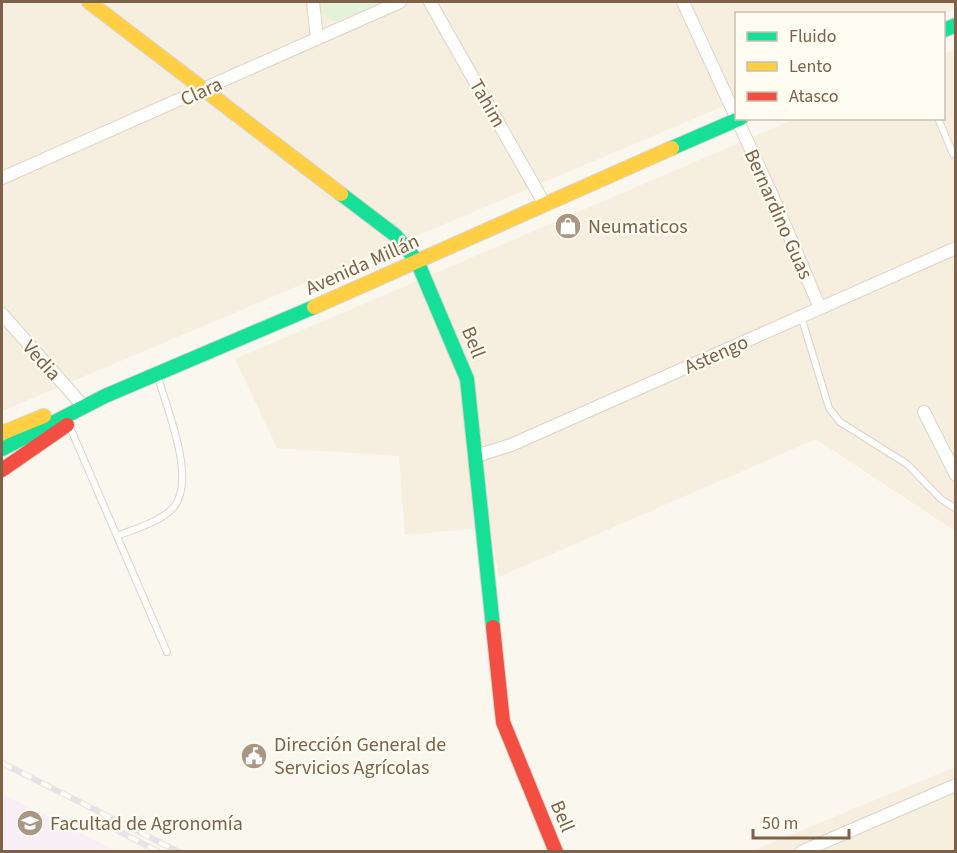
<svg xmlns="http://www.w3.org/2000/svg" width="957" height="853" font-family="'Source Sans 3',sans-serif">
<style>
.residential{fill:#f6eede}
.education{fill:#f8eef5}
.green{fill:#e3f3d7}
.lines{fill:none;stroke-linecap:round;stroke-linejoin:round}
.lane-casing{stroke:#dad4cc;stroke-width:8}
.street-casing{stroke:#dad4cc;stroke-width:14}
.fast-casing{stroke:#dad4cc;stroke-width:16}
.slow-casing{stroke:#dad4cc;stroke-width:16}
.jam-casing{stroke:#dad4cc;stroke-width:16}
.lane{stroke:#fefefc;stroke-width:6}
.street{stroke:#fefefc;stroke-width:12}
.fast{stroke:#16e098;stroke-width:14}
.slow{stroke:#ffcf43;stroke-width:14}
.jam{stroke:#f24e42;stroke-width:14}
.rail-casing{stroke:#e6e3e6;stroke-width:6}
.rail{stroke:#fffcf2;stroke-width:4;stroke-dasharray:11;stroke-linecap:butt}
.labels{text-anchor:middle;stroke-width:4.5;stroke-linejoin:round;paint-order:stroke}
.street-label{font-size:20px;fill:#7d6249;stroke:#fffcf2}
.poi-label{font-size:20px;fill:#7d6249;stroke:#fffcf2;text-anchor:start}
</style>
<rect width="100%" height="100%" fill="#faf7ee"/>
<g class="residential">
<path d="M 2,2 L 955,2 L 955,9 L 944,14 L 736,14 L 736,101 L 2,411 Z"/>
<path d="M 955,49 L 955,531 L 816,439 L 499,577 L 490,527 L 405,535 L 399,456 L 277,448 L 235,359 L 795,119 L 944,118 L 944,54 Z"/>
<path d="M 955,767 L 955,851 L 752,851 Z"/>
</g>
<path class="education" d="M 2,794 L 116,851 L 2,851 Z"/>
<path class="green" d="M 317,2 L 386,2 L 335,22 L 322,14 Z"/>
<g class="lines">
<defs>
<g id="lane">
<path d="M 938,118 L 953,154"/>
<path d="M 801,316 L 829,408 L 840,422 L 907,464 L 941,499 L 956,509"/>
<path d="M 69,425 L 167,652"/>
<path d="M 117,536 C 134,529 157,523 171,510 C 199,484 167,410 158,377"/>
</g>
<g id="street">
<path d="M 313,2 L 317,39"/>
<path d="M 430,2 L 545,205"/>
<path d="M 683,2 L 772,195 L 820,308"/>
<path d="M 2,178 L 400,2"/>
<path d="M 2,314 L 83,406"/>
<path d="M 924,412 L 956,475"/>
<path d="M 476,456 L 511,445 L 956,248"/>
<path d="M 801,852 L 956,785"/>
</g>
<g id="fast">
<path d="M 944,30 L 956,25"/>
<path d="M 672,148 L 741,118"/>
<path d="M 341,194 L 395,235 L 417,261 L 467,379 L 493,627"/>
<path d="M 2,449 L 105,396 L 314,307"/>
</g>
<g id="slow">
<path d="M 89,2 L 341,194"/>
<path d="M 314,307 L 672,148"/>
<path d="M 2,433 L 44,416"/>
</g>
<g id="jam">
<path d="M 2,470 L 67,425"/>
<path d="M 493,627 L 503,722 L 556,852"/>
</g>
</defs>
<use href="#lane" class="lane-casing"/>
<use href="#street" class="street-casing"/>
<use href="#fast" class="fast-casing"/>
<use href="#slow" class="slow-casing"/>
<use href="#jam" class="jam-casing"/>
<use href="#lane" class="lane"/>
<use href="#street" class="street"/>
<use href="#fast" class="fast"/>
<use href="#slow" class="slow"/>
<use href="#jam" class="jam"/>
<defs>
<g id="rail">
<path d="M 2,763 L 179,852"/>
<path d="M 109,826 L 159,852"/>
</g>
</defs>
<use href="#rail" class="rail-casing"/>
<use href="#rail" class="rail"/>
</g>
<defs>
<symbol id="shop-disc" viewBox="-11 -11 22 22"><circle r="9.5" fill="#a99683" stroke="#fffcf2"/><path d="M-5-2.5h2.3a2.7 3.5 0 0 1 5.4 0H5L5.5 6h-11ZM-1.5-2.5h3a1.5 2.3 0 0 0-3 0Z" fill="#fff"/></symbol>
<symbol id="civic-disc" viewBox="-11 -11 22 22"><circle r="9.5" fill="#a99683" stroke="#fffcf2"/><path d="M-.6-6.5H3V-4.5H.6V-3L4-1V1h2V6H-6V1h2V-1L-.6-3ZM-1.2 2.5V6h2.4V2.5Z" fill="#fff"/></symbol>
<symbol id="university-disc" viewBox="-11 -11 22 22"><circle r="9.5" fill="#a99683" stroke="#fffcf2"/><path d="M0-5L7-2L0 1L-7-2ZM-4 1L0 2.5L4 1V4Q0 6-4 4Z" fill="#fff"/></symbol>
</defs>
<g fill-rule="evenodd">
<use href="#shop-disc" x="553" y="211" width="30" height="30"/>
<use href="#civic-disc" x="239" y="741" width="30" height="30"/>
<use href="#university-disc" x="15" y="808" width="30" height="30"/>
</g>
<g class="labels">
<g class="street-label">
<text transform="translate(201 91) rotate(-24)" y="7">Clara</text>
<text transform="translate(488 103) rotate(60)" y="7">Tahim</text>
<text transform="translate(779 214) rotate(66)" y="7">Bernardino Guas</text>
<text transform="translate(362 264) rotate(-24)" y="7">Avenida Millán</text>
<text transform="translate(474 342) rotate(68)" y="7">Bell</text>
<text transform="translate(716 354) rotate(-24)" y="7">Astengo</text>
<text transform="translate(42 360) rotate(48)" y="7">Vedia</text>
<text transform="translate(563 816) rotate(67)" y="7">Bell</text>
</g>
<g class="poi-label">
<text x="588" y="233">Neumaticos</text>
<text x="274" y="751">Dirección General de<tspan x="274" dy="23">Servicios Agrícolas</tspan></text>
<text x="50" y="830">Facultad de Agronomía</text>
</g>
</g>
<rect width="957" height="853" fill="none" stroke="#7d6249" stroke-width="6"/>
<rect x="735" y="12" width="210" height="108" fill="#fffcf2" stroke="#cbbeae" stroke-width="1.5"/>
<rect x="747" y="32" width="30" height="9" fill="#16e098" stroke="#cbbeae" stroke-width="1.5"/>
<text x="789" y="42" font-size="18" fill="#7d6249">Fluido</text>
<rect x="747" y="62" width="30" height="9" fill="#ffcf43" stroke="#cbbeae" stroke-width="1.5"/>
<text x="789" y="72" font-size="18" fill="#7d6249">Lento</text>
<rect x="747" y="92" width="30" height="9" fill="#f24e42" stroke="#cbbeae" stroke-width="1.5"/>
<text x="789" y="102" font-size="18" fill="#7d6249">Atasco</text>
<path d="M753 829v9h96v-9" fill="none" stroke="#7d6249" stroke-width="3"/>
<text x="762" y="829" font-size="18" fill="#7d6249" stroke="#fffcf2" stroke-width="4.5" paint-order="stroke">50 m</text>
</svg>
